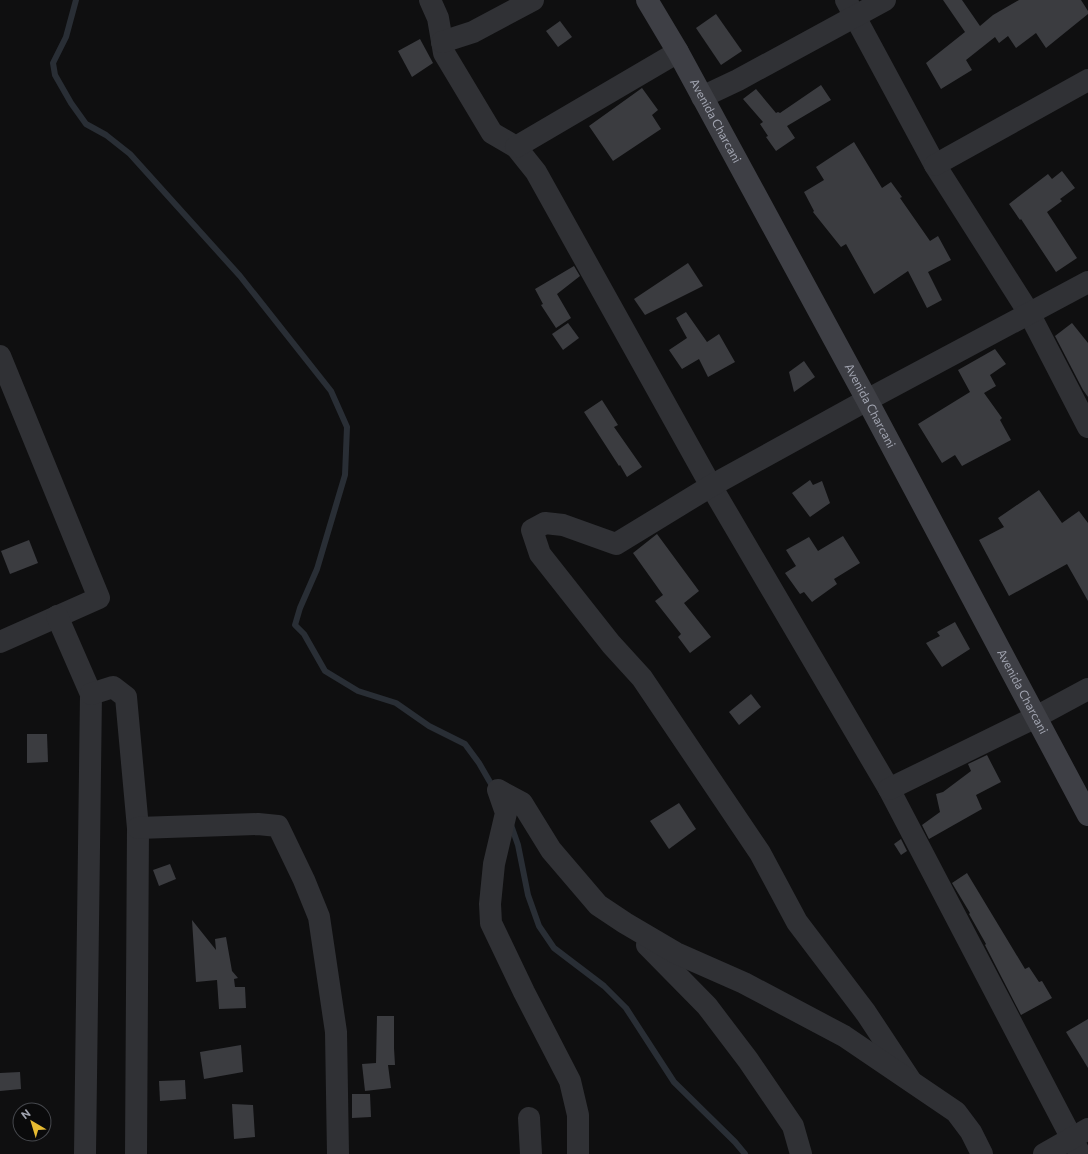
<svg xmlns="http://www.w3.org/2000/svg" width="1088" height="1154" font-family="Commissioner,sans-serif">
<style>
.lines{fill:none;stroke-linecap:round;stroke-linejoin:round}
.stream{stroke:#292e35;stroke-width:6}
.building{fill:#3b3c40}
.minor{stroke:#303135;stroke-width:22}
.secondary{stroke:#3e3f45;stroke-width:22}
.labels{text-anchor:middle;stroke-width:4;stroke-linejoin:round;paint-order:stroke}
.street-label{font-size:12px;fill:#a1a4b0;stroke:#0a0a0b}
</style>
<rect width="100%" height="100%" fill="#0f0f10"/>
<g class="lines">
<g class="stream">
<path d="M 76,0 L 66,37 L 53,63 L 55,75 L 71,103 L 86,124 L 106,135 L 130,154 L 240,276 L 331,391 L 347,427 L 345,475 L 317,569 L 300,608 L 295,625 L 304,634 L 325,671 L 358,691 L 396,703 L 429,726 L 465,744 L 479,763 L 494,789"/>
<path d="M 511,825 L 518,845 L 528,895 L 539,926 L 554,948 L 604,986 L 626,1008 L 674,1082 L 735,1142 L 745,1154"/>
</g>
</g>
<g class="building">
<path d="M 943,0 L 962,0 L 980,26 L 993,15 L 1019,0 L 1081,0 L 1088,11 L 1088,14 L 1046,48 L 1036,33 L 1016,48 L 1008,36 L 999,43 L 995,37 L 966,60 L 972,70 L 941,89 L 926,63 L 965,32 Z"/>
<path d="M 716,14 L 742,51 L 721,65 L 696,28 Z"/>
<path d="M 560,21 L 572,37 L 558,47 L 546,31 Z"/>
<path d="M 420,39 L 433,63 L 412,77 L 398,51 Z"/>
<path d="M 821,85 L 831,100 L 787,126 L 795,138 L 776,151 L 766,137 L 768,136 L 760,124 L 763,122 L 743,99 L 756,89 L 776,113 L 778,112 L 780,113 Z"/>
<path d="M 642,88 L 658,110 L 652,115 L 661,129 L 613,161 L 589,126 Z"/>
<path d="M 854,142 L 882,188 L 891,182 L 902,197 L 900,198 L 930,241 L 938,236 L 951,260 L 928,272 L 942,300 L 927,308 L 908,271 L 874,294 L 846,244 L 841,247 L 813,212 L 814,211 L 804,192 L 824,180 L 816,167 Z"/>
<path d="M 1062,171 L 1075,188 L 1060,199 L 1062,201 L 1047,212 L 1077,258 L 1056,272 L 1021,219 L 1020,220 L 1009,204 L 1048,174 L 1052,179 Z"/>
<path d="M 688,263 L 703,286 L 645,315 L 634,299 Z"/>
<path d="M 574,266 L 580,276 L 557,294 L 571,318 L 556,328 L 541,305 L 543,304 L 535,289 Z"/>
<path d="M 686,312 L 707,342 L 719,334 L 735,362 L 708,377 L 699,359 L 682,369 L 669,350 L 687,338 L 676,318 Z"/>
<path d="M 568,323 L 579,338 L 563,350 L 552,334 Z"/>
<path d="M 1072,323 L 1088,343 L 1088,397 L 1083,390 L 1055,336 Z"/>
<path d="M 995,349 L 1006,364 L 990,375 L 996,386 L 984,393 L 1002,418 L 1000,420 L 1011,440 L 962,466 L 955,455 L 942,463 L 918,424 L 970,392 L 958,370 Z"/>
<path d="M 804,361 L 815,377 L 794,392 L 789,372 Z"/>
<path d="M 602,400 L 618,425 L 614,427 L 642,467 L 627,477 L 620,465 L 619,466 L 584,412 Z"/>
<path d="M 810,480 L 813,485 L 822,481 L 830,503 L 810,517 L 792,493 Z"/>
<path d="M 1039,490 L 1062,523 L 1079,511 L 1088,523 L 1088,601 L 1067,564 L 1009,596 L 979,540 L 1004,527 L 998,518 Z"/>
<path d="M 657,534 L 699,591 L 684,603 L 711,637 L 690,653 L 678,637 L 681,634 L 655,601 L 663,595 L 633,553 Z"/>
<path d="M 843,536 L 860,563 L 834,579 L 837,584 L 812,602 L 804,592 L 800,594 L 785,573 L 796,566 L 786,550 L 809,537 L 818,551 Z"/>
<path d="M 29,540 L 38,563 L 10,574 L 1,551 Z"/>
<path d="M 955,622 L 970,649 L 942,667 L 926,643 L 940,636 L 937,632 Z"/>
<path d="M 751,694 L 761,707 L 739,725 L 729,712 Z"/>
<path d="M 27,734 L 47,734 L 48,762 L 27,763 Z"/>
<path d="M 987,755 L 1001,782 L 976,795 L 982,809 L 929,839 L 922,825 L 940,812 L 936,794 L 943,792 L 971,771 L 968,764 Z"/>
<path d="M 679,803 L 696,829 L 669,849 L 650,821 Z"/>
<path d="M 901,839 L 907,851 L 901,855 L 894,844 Z"/>
<path d="M 170,864 L 176,879 L 159,886 L 153,870 Z"/>
<path d="M 967,873 L 1025,969 L 1029,967 L 1039,982 L 1042,981 L 1052,998 L 1021,1015 L 985,945 L 986,944 L 969,914 L 970,913 L 952,883 Z"/>
<path d="M 192,920 L 216,950 L 215,939 L 226,937 L 232,971 L 238,978 L 234,979 L 235,987 L 245,987 L 246,1008 L 219,1009 L 217,980 L 196,982 Z"/>
<path d="M 377,1016 L 394,1016 L 394,1048 L 395,1065 L 388,1065 L 391,1088 L 365,1091 L 362,1064 L 376,1063 Z"/>
<path d="M 1088,1019 L 1088,1068 L 1066,1032 Z"/>
<path d="M 241,1045 L 243,1072 L 204,1079 L 200,1052 Z"/>
<path d="M 20,1072 L 21,1089 L 0,1091 L 0,1073 Z"/>
<path d="M 185,1080 L 186,1099 L 160,1101 L 159,1081 Z"/>
<path d="M 352,1094 L 370,1094 L 371,1117 L 352,1118 Z"/>
<path d="M 232,1104 L 253,1105 L 255,1137 L 234,1139 Z"/>
</g>
<g class="lines">
<g class="minor">
<path d="M 430,0 L 438,18 L 444,53 L 492,133 L 516,147 L 536,172 L 711,486 L 889,789 L 1080,1154"/>
<path d="M 846,0 L 935,165 L 1029,313 L 1088,427"/>
<path d="M 442,42 L 473,32 L 533,0"/>
<path d="M 702,97 L 738,80 L 885,0"/>
<path d="M 516,147 L 678,52"/>
<path d="M 935,165 L 1088,80"/>
<path d="M 0,356 L 99,598 L 0,642"/>
<path d="M 57,616 L 91,694 L 85,1154"/>
<path d="M 91,694 L 113,687 L 126,697 L 138,828 L 136,1154"/>
<path d="M 889,789 L 1036,717 L 1088,689"/>
<path d="M 138,828 L 258,824 L 278,826 L 304,880 L 319,917 L 336,1032 L 338,1154"/>
<path d="M 647,945 L 707,1006 L 748,1060 L 793,1126 L 801,1154"/>
<path d="M 911,1081 L 866,1013 L 797,922 L 760,853 L 642,678 L 611,644 L 540,554 L 532,530 L 545,523 L 563,525 L 616,544 L 711,486 L 867,400 L 1088,282"/>
<path d="M 529,1118 L 531,1154"/>
<path d="M 578,1154 L 578,1115 L 570,1081 L 524,992 L 491,923 L 490,904 L 494,864 L 506,813 L 498,790 L 522,803 L 551,850 L 598,905 L 625,923 L 676,953 L 744,983 L 844,1036 L 956,1112 L 971,1132 L 982,1154"/>
<path d="M 1044,1154 L 1088,1129"/>
</g>
<path class="secondary" id="s1" d="M 647,0 L 678,52 L 867,400 L 1088,815"/>
</g>
<g class="labels">
<g class="street-label">
<text dy="4" stroke="none"><textPath href="#s1" startOffset="139">Avenida Charcani</textPath></text>
<text dy="4" stroke="none"><textPath href="#s1" startOffset="463">Avenida Charcani</textPath></text>
<text dy="4" stroke="none"><textPath href="#s1" startOffset="787">Avenida Charcani</textPath></text>
</g>
</g>
<g transform="translate(32 1122) rotate(322)"><circle r="19" fill="#0a0a0b" stroke="#46484d"/>
<path d="M0-3L7 15L0 10L-7 15Z" fill="#e6ba31"/>
<text y="-6" font-size="11" font-weight="bold" text-anchor="middle" fill="#a1a4b0">N</text>
</g>
</svg>
